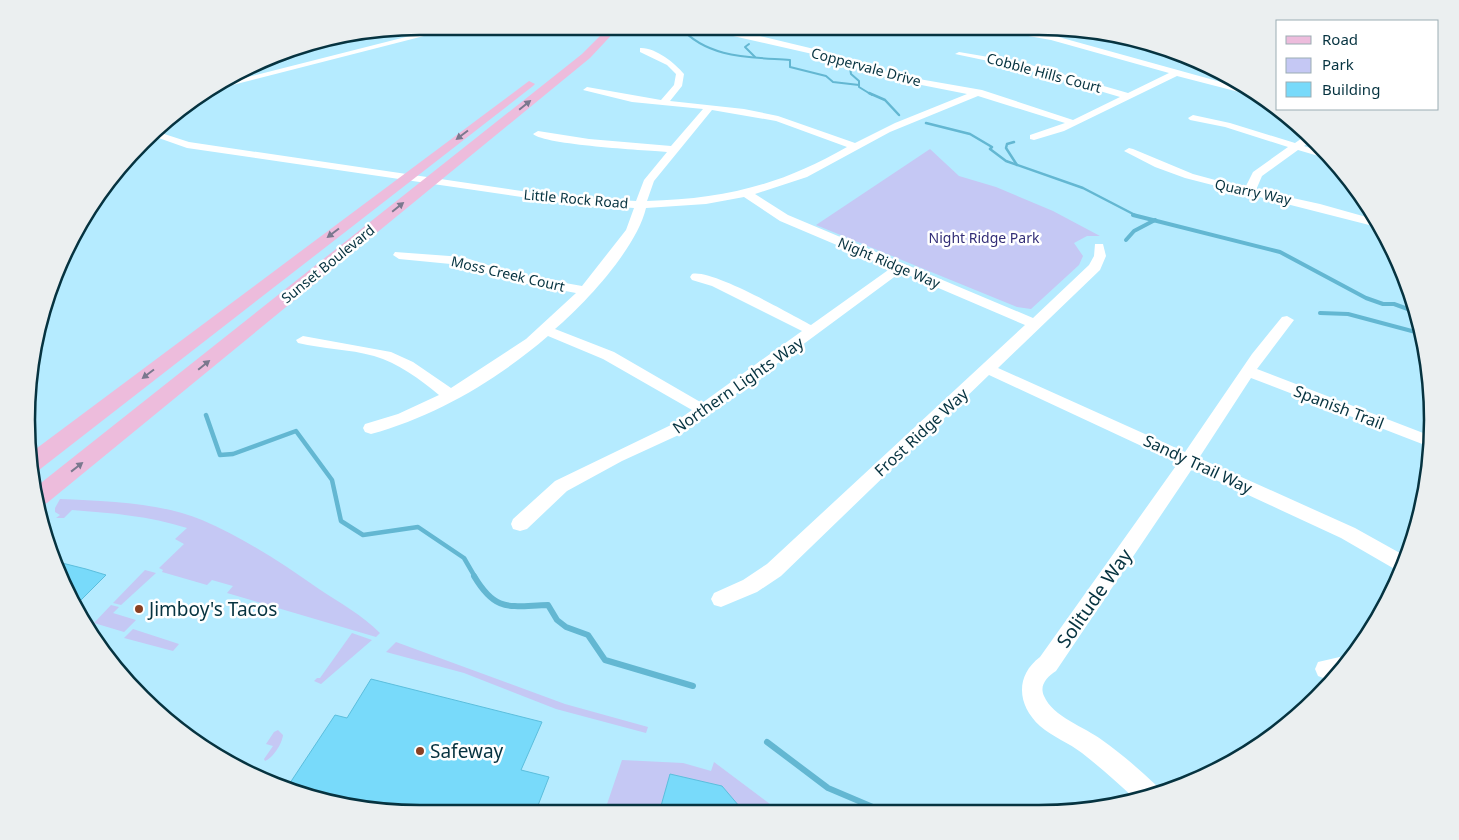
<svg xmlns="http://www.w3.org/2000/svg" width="1459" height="840" font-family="'Noto Sans',sans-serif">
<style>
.green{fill:#c5c8f4}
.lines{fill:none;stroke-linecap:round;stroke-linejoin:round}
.stream-far4{stroke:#63b7d2;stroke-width:2}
.stream-far3{stroke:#63b7d2;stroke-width:2.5}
.stream-far2{stroke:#63b7d2;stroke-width:4}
.stream-far1{stroke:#63b7d2;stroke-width:4.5}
.stream{stroke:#63b7d2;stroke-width:6}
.building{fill:#78dafa;stroke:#5bbedd}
.minor{fill:#fff;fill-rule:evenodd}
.major{fill:#edbcdc;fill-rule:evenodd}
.oneway{fill:#7a788e}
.poi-dot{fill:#894023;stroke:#fff;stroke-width:2}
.labels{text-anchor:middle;stroke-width:5;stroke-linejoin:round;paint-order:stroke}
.far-street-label{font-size:14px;fill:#063340;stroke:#fff}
.far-park-label{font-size:14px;fill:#332e77;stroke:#fff}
.street-label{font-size:16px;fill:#063340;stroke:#fff}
.near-street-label{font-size:19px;fill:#063340;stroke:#fff}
.near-poi-label{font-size:19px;fill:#063340;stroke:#fff;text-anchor:start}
.rim{fill:none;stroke:#063340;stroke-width:2.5}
</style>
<rect width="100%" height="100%" fill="#b5ebff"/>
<g class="green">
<path d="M 930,149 L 959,176 L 996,187 L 1053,211 L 1100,236 L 1087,236 L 1074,243 L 1083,256 L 1079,265 L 1031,309 L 1017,307 L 816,225 Z"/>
<path d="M 60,499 C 106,501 158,502 202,520 C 244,538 282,563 319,589 C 340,603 362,615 380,633 L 376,637 L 227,593 L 233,586 L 212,580 L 207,585 L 162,572 L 163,570 L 159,568 L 184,544 L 175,539 L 187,528 C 149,516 112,513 72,510 L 64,518 L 56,518 L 60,515 L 55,512 L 55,508 Z"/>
<path d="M 145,570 L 156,573 L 121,605 L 113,603 Z"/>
<path d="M 111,605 L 119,607 L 113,613 L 136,620 L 124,632 L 94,623 Z"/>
<path d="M 133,629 L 179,644 L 173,651 L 124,638 Z"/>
<path d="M 352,633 L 372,640 L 321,684 L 314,681 L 317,678 L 320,678 Z"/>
<path d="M 396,642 L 565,704 L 648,727 L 646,733 L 556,709 L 464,673 L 386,652 Z"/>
<path d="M 278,730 L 283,735 C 282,744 273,758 265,761 L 264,759 L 273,746 L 266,744 L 274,732 Z"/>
<path d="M 622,760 L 683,763 L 711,771 L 714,762 L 782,813 L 745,813 L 722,786 L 670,774 L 659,813 L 604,813 Z"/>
</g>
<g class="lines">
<g class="stream-far4">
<path d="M 680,27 C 708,59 751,57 790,60 L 790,67 L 826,76 L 833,82 L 859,85"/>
<path d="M 749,44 L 745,47 L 755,57"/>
<path d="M 850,68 L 851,74 L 859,81 L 859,87 L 872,95"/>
</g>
<g class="stream-far3">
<path d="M 869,93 L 885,100 L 899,115"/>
<path d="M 926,123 L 970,134 L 992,147 L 990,149 L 1006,161 L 1083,188 L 1137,216"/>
<path d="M 1014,142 L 1007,144 L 1006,148 L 1017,165"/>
</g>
<g class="stream-far2">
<path d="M 1133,215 L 1280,252 L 1366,298 L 1383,304 L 1394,304 L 1416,312"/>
<path d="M 1126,240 L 1134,231 L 1155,220"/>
<path d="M 1320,313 L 1348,314 L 1423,334"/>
</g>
<path class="stream-far1" d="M 206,415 L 220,455 L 233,454 L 296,431 L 332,480 L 341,521 L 363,535 L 418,527 L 464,558 L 475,577"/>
<g class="stream">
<path d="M 474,576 C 496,613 509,606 548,605 L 557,620 L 566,627 L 588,635 L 605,660 L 693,686"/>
<path d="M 767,742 L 828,788 L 887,813"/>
</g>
</g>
<g class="building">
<path d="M 54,561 L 86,569 L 106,575 L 76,605 L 56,570 Z"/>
<path d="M 371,679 L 542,722 L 521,770 L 549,777 L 535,813 L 394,813 L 293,793 L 286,789 L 335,715 L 347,718 Z"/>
<path d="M 670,774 L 722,786 L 745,813 L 659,813 Z"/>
</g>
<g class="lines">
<g class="minor">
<path d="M 449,26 L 463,26 L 213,90 L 228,82 Z"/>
<path d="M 712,27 L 722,27 L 835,54 L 896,75 L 982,90 L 1073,120 L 1120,97 L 1022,68 L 955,54 L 959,52 L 1024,63 L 1128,93 L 1169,73 L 1051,40 L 1017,34 L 1017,30 L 1020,30 L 1055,36 L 1257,92 L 1266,99 L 1177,76 L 1064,131 L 1034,140 L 1030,139 L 1030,135 L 1065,123 L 978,96 L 890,132 L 807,177 L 755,194 L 788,215 L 1033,318 L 1089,265 L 1094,256 L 1095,244 L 1103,244 L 1106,256 L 1100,270 L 998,368 L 1185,452 L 1252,354 L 1282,317 L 1287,316 L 1294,320 L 1257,369 L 1431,436 L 1430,447 L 1251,378 L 1199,458 L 1355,528 L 1407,557 L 1402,572 L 1398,571 L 1341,538 L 1192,469 L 1056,671 C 1047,677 1039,685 1044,696 C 1053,717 1085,727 1102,740 C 1122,754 1140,770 1158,787 L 1160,794 L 1135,799 C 1118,783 1101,768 1082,753 C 1069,743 1053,737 1040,726 C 1017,705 1015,676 1040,657 L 1178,463 L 989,375 L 781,576 L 757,592 L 721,607 L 714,605 L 711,599 L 714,593 L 743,580 L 767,564 L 1025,325 L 901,272 L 683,433 L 622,461 L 567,491 L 527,529 L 520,531 L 513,529 L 511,524 L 513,519 L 555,481 L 671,425 L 692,410 L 603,359 L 548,336 C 497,380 436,416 371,434 L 365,432 L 363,428 L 365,424 L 398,414 L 439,395 C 420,379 398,363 374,356 C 349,349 323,349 298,343 L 296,340 L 303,336 L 391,352 L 413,362 L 451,388 L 526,339 L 576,293 L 512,281 L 461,265 L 399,259 L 393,255 L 395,252 L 463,257 L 515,274 L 582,286 L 626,230 L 634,208 L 562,203 L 187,148 L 153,136 L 158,132 L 189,142 L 562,197 L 636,201 L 644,180 L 667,152 C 644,150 545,145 533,134 L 538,131 L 589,139 L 671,146 L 703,109 L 632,102 L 583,90 L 587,87 L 661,100 L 674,85 L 676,74 L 667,65 L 640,52 L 640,48 C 655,47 675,63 684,74 L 682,86 L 670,101 L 744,109 L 778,116 L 855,143 L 895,123 L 967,94 L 891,79 L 830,58 L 733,36 ZM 712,110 L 776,121 L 847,147 C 781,185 724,199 647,201 L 654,181 ZM 744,197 L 780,221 L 891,268 L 811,325 C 790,314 712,269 692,274 L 690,277 L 692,280 L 712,286 L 802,331 L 702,403 L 614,352 L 555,329 C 586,303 637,247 646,208 L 706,204 Z"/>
<path d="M 1193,115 L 1230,123 L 1295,143 L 1308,134 L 1314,139 L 1304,146 L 1326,153 L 1332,160 L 1298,150 L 1262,176 L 1256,190 L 1320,204 L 1377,220 L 1381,228 L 1185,178 L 1155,167 L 1124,151 L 1129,148 L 1133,149 L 1193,174 L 1245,188 L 1253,172 L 1288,147 L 1225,127 L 1190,120 L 1188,118 Z"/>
<path d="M 1344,656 L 1350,659 L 1335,677 L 1326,679 L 1318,676 L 1315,669 L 1318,662 Z"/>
</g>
<g class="major">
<path d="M 609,27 L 619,27 L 590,58 L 47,503 L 41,505 L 37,486 L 582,54 Z"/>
<path d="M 529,81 L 535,84 L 533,86 L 39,470 L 33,471 L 29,454 Z"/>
</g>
</g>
<defs><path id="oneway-solid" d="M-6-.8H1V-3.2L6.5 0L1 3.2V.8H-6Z" transform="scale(1.25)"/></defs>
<g class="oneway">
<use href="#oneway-solid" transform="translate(525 105) rotate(-39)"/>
<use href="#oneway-solid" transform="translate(462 135) rotate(143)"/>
<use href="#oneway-solid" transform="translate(398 207) rotate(-39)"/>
<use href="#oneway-solid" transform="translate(333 233) rotate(143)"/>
<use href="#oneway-solid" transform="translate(204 365) rotate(-39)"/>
<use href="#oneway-solid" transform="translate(148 374) rotate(143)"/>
<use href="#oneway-solid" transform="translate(77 467) rotate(-38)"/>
</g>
<g class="poi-dot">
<circle cx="139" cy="609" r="5"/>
<circle cx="420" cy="751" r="5"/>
</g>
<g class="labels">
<g class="far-street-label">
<text transform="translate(866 67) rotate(15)" y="5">Coppervale Drive</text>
<text transform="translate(1044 73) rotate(15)" y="5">Cobble Hills Court</text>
<text transform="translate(1253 192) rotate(12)" y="5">Quarry Way</text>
<text transform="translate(576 199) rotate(5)" y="5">Little Rock Road</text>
<text transform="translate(889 263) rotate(23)" y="5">Night Ridge Way</text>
<text transform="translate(328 264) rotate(-39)" y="5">Sunset Boulevard</text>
<text transform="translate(508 274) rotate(13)" y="5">Moss Creek Court</text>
</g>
<g class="far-park-label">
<text x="984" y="243">Night Ridge Park</text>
</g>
<g class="street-label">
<text transform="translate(738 385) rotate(-35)" y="6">Northern Lights Way</text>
<text transform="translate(1339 407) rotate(21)" y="6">Spanish Trail</text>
<text transform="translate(921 432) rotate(-43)" y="6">Frost Ridge Way</text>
<text transform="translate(1198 464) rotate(25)" y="6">Sandy Trail Way</text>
</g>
<g class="near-street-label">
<text transform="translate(1094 598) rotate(-55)" y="7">Solitude Way</text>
</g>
<g class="near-poi-label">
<text x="149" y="616">Jimboy's Tacos</text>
<text x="430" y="758">Safeway</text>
</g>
</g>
<path d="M0 0H1459V840H0ZM420 35H1039A385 385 0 0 1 1424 420V420A385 385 0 0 1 1039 805H420A385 385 0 0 1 35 420V420A385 385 0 0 1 420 35Z" fill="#ebeff0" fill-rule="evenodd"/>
<path class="rim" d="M420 35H1039A385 385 0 0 1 1424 420V420A385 385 0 0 1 1039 805H420A385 385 0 0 1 35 420V420A385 385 0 0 1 420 35Z"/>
<rect x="1276" y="20" width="162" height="90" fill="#ffffff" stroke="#9badb3"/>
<rect x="1286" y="36" width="25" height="8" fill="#edbcdc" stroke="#9badb3"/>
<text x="1322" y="45" font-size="15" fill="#063340">Road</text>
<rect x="1286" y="58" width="25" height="15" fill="#c5c8f4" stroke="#9badb3"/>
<text x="1322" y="70" font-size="15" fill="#063340">Park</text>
<rect x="1286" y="82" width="25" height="15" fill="#78dafa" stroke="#9badb3"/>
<text x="1322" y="95" font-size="15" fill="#063340">Building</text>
</svg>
